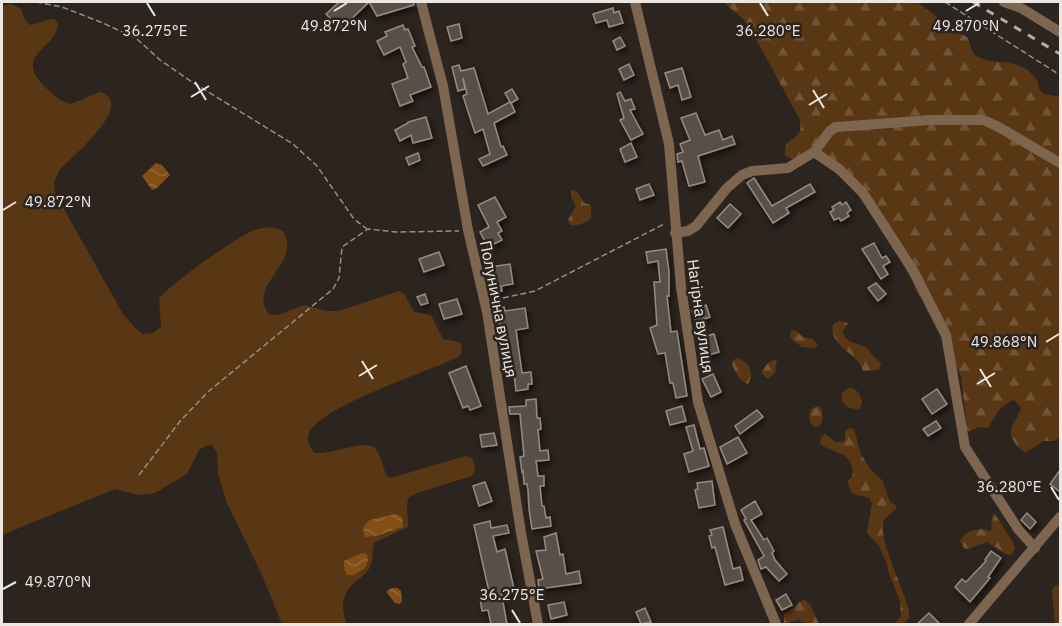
<svg xmlns="http://www.w3.org/2000/svg" width="1062" height="626" font-family="'IBM Plex Sans',sans-serif">
<style>
.green{fill:#593715}
.forest{fill:url(#forest-firs)}
.water{fill:url(#water-waves)}
.building{fill:#595048;stroke:#958b83;stroke-width:1.5;filter:url(#shadow)}
.lines{fill:none;stroke-linecap:round;stroke-linejoin:round}
.path{stroke:#958e89;stroke-width:1.5;stroke-dasharray:6 3;stroke-linecap:butt}
.minor{stroke:#7d6550;stroke-width:10}
.rail{stroke:#b4ada9;stroke-width:3;stroke-dasharray:8 8;stroke-linecap:butt}
.ticks{fill:none;stroke:#ede7e3;stroke-width:2}
.labels{text-anchor:middle;stroke-width:5;stroke-linejoin:round;paint-order:stroke}
.street-label{font-size:16px;fill:#ede7e3;stroke:#2c241e}
.ticks-label{font-size:15px;text-anchor:middle;fill:#ede7e3;stroke:#2c241e;stroke-width:5;stroke-linejoin:round;paint-order:stroke}
</style>
<defs>
<pattern id="forest-firs" width="22" height="20" patternUnits="userSpaceOnUse" patternTransform="scale(1.5)"><rect width="22" height="20" fill="#593715"/><path d="M5 1l3.5 6h-7zM16 11l3.5 6h-7z" fill="#715437"/></pattern>
<pattern id="water-waves" width="16" height="10" patternUnits="userSpaceOnUse" patternTransform="scale(1.5)"><rect width="16" height="10" fill="#834f16"/><path d="M0 5q4-4 8 0t8 0" fill="none" stroke="#956838"/></pattern>
<filter id="shadow"><feDropShadow dx="2" dy="3.5" stdDeviation="3" flood-color="#0009"/></filter>
</defs>
<rect width="100%" height="100%" fill="#2c241e"/>
<path class="green" d="M 12,4 L 21,9 L 25,20 L 30,25 L 51,19 L 55,19 L 58,24 C 57,49 14,53 43,85 C 52,94 59,101 71,104 L 100,92 C 137,103 72,157 60,169 L 54,182 L 55,193 L 123,314 L 136,329 L 143,334 L 153,333 L 161,327 L 159,299 C 167,286 239,235 255,230 C 264,227 274,226 283,231 C 303,263 246,285 269,314 L 278,315 L 304,305 L 327,311 L 339,311 L 399,291 L 405,295 L 414,312 L 431,315 L 443,339 L 458,342 L 462,345 L 461,355 L 456,358 C 427,372 321,406 309,433 C 306,440 310,449 315,453 C 329,455 368,438 376,449 C 381,457 383,468 387,476 L 391,478 L 465,456 L 472,458 L 475,467 L 474,473 L 472,476 L 417,493 L 408,498 L 407,506 L 408,527 L 375,542 C 370,551 375,560 369,569 C 366,574 360,578 355,582 C 342,593 340,609 347,624 L 282,624 L 261,573 L 227,503 L 218,474 L 217,452 L 212,445 L 205,446 L 199,450 L 187,474 L 155,493 L 138,495 L 115,489 L 2,535 L 2,6 Z"/>
<g class="forest">
<path d="M 723,2 L 917,2 L 936,16 L 944,31 C 951,34 961,32 967,37 C 972,43 969,52 978,57 C 996,66 1013,57 1031,73 C 1046,86 1030,95 1060,96 L 1060,437 L 1055,441 L 1044,441 L 1026,452 L 1022,451 C 1000,428 1016,428 1021,407 L 1014,400 C 999,405 995,417 988,428 L 978,427 L 969,432 L 967,430 L 961,376 L 907,272 L 895,237 L 822,154 L 792,159 L 785,156 L 785,147 C 793,134 803,139 800,120 L 749,26 L 742,18 Z"/>
<path d="M 571,190 L 577,191 L 584,203 L 591,205 L 591,218 C 586,223 578,226 570,225 L 568,220 L 576,206 L 571,197 Z"/>
<path d="M 839,321 L 848,323 L 842,332 C 850,346 855,341 867,348 L 874,357 L 881,363 L 879,370 L 863,371 C 858,352 828,347 833,324 Z"/>
<path d="M 791,330 L 796,331 L 803,337 L 813,339 L 818,345 L 815,348 L 802,347 L 790,338 Z"/>
<path d="M 737,358 C 749,362 755,373 748,384 C 740,382 732,369 732,361 Z"/>
<path d="M 777,359 L 775,373 L 769,378 L 766,378 L 762,373 C 764,366 770,360 777,359 Z"/>
<path d="M 849,388 C 858,388 861,396 862,404 L 859,410 L 847,407 L 842,401 L 842,393 Z"/>
<path d="M 818,406 L 821,408 C 823,416 825,424 816,427 C 808,424 808,416 811,409 Z"/>
<path d="M 850,428 L 854,429 L 861,454 L 871,470 L 882,480 L 890,502 L 897,506 C 895,514 884,515 883,523 C 879,539 904,591 909,610 L 909,618 L 904,624 L 895,624 L 901,616 L 900,601 L 889,574 L 887,564 L 879,546 L 867,533 L 872,504 L 869,498 C 857,494 850,498 848,481 C 854,475 854,472 851,464 C 844,449 829,453 820,443 L 821,437 L 825,434 L 836,442 L 843,442 L 845,439 L 845,431 Z"/>
<path d="M 995,514 L 1014,544 L 1015,549 L 1011,555 L 1006,554 L 987,542 L 968,549 L 964,548 L 960,541 C 965,529 980,527 991,531 L 992,516 Z"/>
<path d="M 1060,584 L 1060,624 L 1055,624 L 1052,591 L 1054,586 Z"/>
<path d="M 804,599 L 811,606 L 819,624 L 806,624 L 798,620 L 784,624 L 784,614 Z"/>
</g>
<g class="water">
<path d="M 156,163 L 162,165 L 170,175 L 157,188 L 152,190 L 142,176 Z"/>
<path d="M 396,514 L 402,517 L 403,527 L 376,536 L 365,537 L 363,528 L 368,521 L 373,519 Z"/>
<path d="M 362,553 L 367,554 L 368,561 L 365,568 L 354,575 L 347,575 L 344,569 L 344,561 Z"/>
<path d="M 392,588 L 397,588 L 401,591 L 402,601 L 400,604 L 395,603 L 387,593 L 387,591 Z"/>
</g>
<g class="building">
<path d="M 339,2 L 414,2 L 414,5 L 377,16 L 369,2 L 341,29 L 326,14 Z"/>
<path d="M 613,8 L 614,13 L 619,11 L 623,23 L 609,27 L 607,20 L 596,23 L 593,14 Z"/>
<path d="M 459,24 L 462,38 L 451,41 L 447,27 Z"/>
<path d="M 403,25 L 405,30 L 408,29 L 415,46 L 412,47 L 422,67 L 424,67 L 431,87 L 410,95 L 413,101 L 400,106 L 392,84 L 408,78 L 403,64 L 406,62 L 400,47 L 384,55 L 377,41 L 387,36 L 385,32 Z"/>
<path d="M 620,37 L 625,46 L 617,50 L 613,41 Z"/>
<path d="M 629,64 L 634,75 L 624,80 L 619,69 Z"/>
<path d="M 459,65 L 461,71 L 474,68 L 488,114 L 510,102 L 505,93 L 512,89 L 518,99 L 511,103 L 515,112 L 494,123 L 501,147 L 503,146 L 507,155 L 483,166 L 479,159 L 490,154 L 483,129 L 475,133 L 463,96 L 467,94 L 463,78 L 465,89 L 458,91 L 452,67 Z"/>
<path d="M 682,68 L 691,97 L 682,100 L 678,85 L 670,88 L 665,73 Z"/>
<path d="M 620,92 L 625,101 L 631,99 L 635,109 L 630,110 L 643,134 L 631,140 L 620,120 L 624,118 L 617,94 Z"/>
<path d="M 696,113 L 705,135 L 719,130 L 723,140 L 732,136 L 735,144 L 698,156 L 705,182 L 689,186 L 682,161 L 678,162 L 677,154 L 683,152 L 680,144 L 690,140 L 681,118 Z"/>
<path d="M 426,117 L 432,138 L 413,143 L 411,135 L 400,141 L 395,130 L 408,123 L 408,122 Z"/>
<path d="M 631,143 L 637,157 L 625,162 L 620,149 Z"/>
<path d="M 418,153 L 420,160 L 409,165 L 406,158 Z"/>
<path d="M 754,178 L 772,206 L 810,184 L 815,192 L 786,208 L 789,213 L 773,223 L 747,183 Z"/>
<path d="M 649,184 L 654,195 L 640,200 L 636,189 Z"/>
<path d="M 495,197 L 506,217 L 497,222 L 502,231 L 498,233 L 502,240 L 488,247 L 480,232 L 489,227 L 478,205 Z"/>
<path d="M 840,202 L 842,205 L 846,202 L 851,210 L 847,213 L 849,216 L 841,221 L 839,218 L 834,220 L 830,212 L 834,210 L 832,207 Z"/>
<path d="M 730,204 L 741,214 L 728,228 L 717,218 Z"/>
<path d="M 874,243 L 882,258 L 886,256 L 890,262 L 883,266 L 888,274 L 881,279 L 862,249 Z"/>
<path d="M 666,249 L 669,272 L 669,296 L 667,296 L 671,332 L 677,331 L 687,396 L 676,398 L 673,383 L 670,383 L 665,353 L 658,354 L 650,328 L 657,325 L 654,282 L 660,282 L 658,261 L 648,263 L 646,252 Z"/>
<path d="M 439,252 L 444,265 L 424,272 L 419,259 Z"/>
<path d="M 510,264 L 513,284 L 501,286 L 502,291 L 495,293 L 490,267 Z"/>
<path d="M 876,283 L 886,294 L 878,301 L 868,288 Z"/>
<path d="M 425,294 L 428,303 L 421,305 L 417,297 Z"/>
<path d="M 457,299 L 462,314 L 444,319 L 439,304 Z"/>
<path d="M 706,305 L 710,317 L 696,322 L 692,311 Z"/>
<path d="M 504,307 L 505,311 L 525,308 L 528,328 L 516,330 L 522,373 L 531,372 L 532,384 L 528,384 L 528,389 L 516,391 L 513,365 L 508,365 L 496,308 Z"/>
<path d="M 714,334 L 719,352 L 702,357 L 698,338 Z"/>
<path d="M 466,366 L 481,406 L 470,410 L 468,406 L 463,408 L 449,373 Z"/>
<path d="M 713,374 L 721,392 L 711,397 L 702,379 Z"/>
<path d="M 937,389 L 947,404 L 932,414 L 922,399 Z"/>
<path d="M 536,399 L 537,418 L 540,418 L 541,429 L 538,430 L 540,451 L 548,450 L 549,460 L 536,461 L 538,476 L 544,476 L 544,486 L 540,486 L 542,506 L 544,506 L 546,518 L 550,517 L 551,526 L 532,529 L 529,509 L 528,490 L 527,484 L 524,484 L 523,471 L 522,472 L 520,457 L 524,456 L 520,414 L 510,414 L 509,407 L 526,406 L 526,400 Z"/>
<path d="M 682,406 L 686,421 L 670,425 L 666,411 Z"/>
<path d="M 757,410 L 763,417 L 740,434 L 735,426 Z"/>
<path d="M 936,421 L 941,428 L 928,436 L 923,429 Z"/>
<path d="M 694,425 L 700,449 L 704,448 L 709,466 L 689,472 L 684,454 L 693,451 L 686,427 Z"/>
<path d="M 494,433 L 497,445 L 482,447 L 480,435 Z"/>
<path d="M 738,437 L 747,453 L 727,464 L 720,447 Z"/>
<path d="M 1060,470 L 1060,492 L 1050,484 Z"/>
<path d="M 712,481 L 715,505 L 699,508 L 695,490 L 698,489 L 697,483 Z"/>
<path d="M 485,482 L 492,501 L 479,506 L 473,486 Z"/>
<path d="M 755,501 L 762,514 L 751,520 L 764,540 L 767,538 L 774,551 L 772,553 L 775,560 L 787,574 L 779,581 L 766,567 L 761,569 L 758,560 L 764,556 L 744,520 L 746,519 L 741,510 Z"/>
<path d="M 1027,513 L 1036,522 L 1030,529 L 1021,520 Z"/>
<path d="M 490,521 L 491,528 L 507,525 L 509,533 L 493,536 L 497,552 L 505,549 L 514,589 L 501,591 L 507,624 L 491,624 L 488,610 L 482,611 L 480,598 L 490,596 L 474,525 Z"/>
<path d="M 723,527 L 733,569 L 740,567 L 743,580 L 725,585 L 715,547 L 712,548 L 709,536 L 712,535 L 710,530 Z"/>
<path d="M 556,533 L 560,555 L 563,554 L 566,574 L 579,571 L 581,583 L 539,589 L 538,580 L 543,579 L 536,551 L 546,550 L 544,537 Z"/>
<path d="M 991,551 L 1001,558 L 988,577 L 990,578 L 970,602 L 955,587 L 962,579 L 966,582 L 986,561 L 985,560 Z"/>
<path d="M 786,594 L 792,605 L 782,610 L 776,600 Z"/>
<path d="M 564,602 L 567,615 L 551,619 L 548,605 Z"/>
<path d="M 645,608 L 651,622 L 641,624 L 636,612 Z"/>
<path d="M 929,613 L 940,624 L 917,624 Z"/>
</g>
<g class="lines">
<g class="path">
<path d="M 36,2 L 62,7 L 103,23 L 137,39 L 160,60 L 192,82 L 293,144 L 317,166 L 354,219 L 367,229"/>
<path d="M 945,2 L 1060,75"/>
<path d="M 981,26 L 998,26"/>
<path d="M 494,300 L 535,291 L 664,224"/>
<path d="M 139,475 L 181,420 L 209,391 L 333,289 L 339,278 L 342,247 L 368,229 L 395,232 L 459,231"/>
</g>
<g class="minor">
<path d="M 421,2 L 443,86 L 468,230 L 487,312 L 521,533 L 538,624"/>
<path d="M 635,2 L 669,144 L 681,287 L 698,402 L 735,524 L 776,624"/>
<path d="M 1004,2 L 1021,8 L 1060,32"/>
<path d="M 814,152 L 830,131 L 836,127 L 930,120 L 983,120 L 997,126 L 1060,163"/>
<path d="M 675,233 L 688,231 L 696,226 L 727,188 L 742,175 L 752,171 L 788,168 L 814,152 L 839,169 L 863,193 L 914,272 L 946,335 L 965,447 L 1018,529 L 1035,548"/>
<path d="M 969,624 L 1060,517"/>
</g>
<path class="rail" d="M 973,2 L 1060,54"/>
</g>
<path class="ticks" d="M 147,3 L 155,16M 760,3 L 768,16M 334,11 L 347,3M 966,11 L 979,3M 195,82 L 206,100M 813,90 L 824,108M 191,97 L 209,86M 809,105 L 827,94M 3,210 L 16,202M 1046,342 L 1059,334M 362,361 L 373,379M 980,369 L 991,387M 359,376 L 377,365M 977,384 L 995,373M 1051,487 L 1059,500M 3,589 L 16,582M 512,610 L 520,623"/>
<g class="labels">
<g class="street-label">
<text transform="translate(499 309) rotate(79)" y="6">Полунична вулиця</text>
<text transform="translate(701 316) rotate(82)" y="6">Нагірна вулиця</text>
</g>
</g>
<g class="ticks-label">
<text x="334" y="31">49.872°N</text>
<text x="966" y="31">49.870°N</text>
<text x="155" y="36">36.275°E</text>
<text x="768" y="36">36.280°E</text>
<text x="58" y="207">49.872°N</text>
<text x="1004" y="347">49.868°N</text>
<text x="1009" y="492">36.280°E</text>
<text x="58" y="587">49.870°N</text>
<text x="512" y="600">36.275°E</text>
</g>
<rect width="1062" height="626" fill="none" stroke="#ede7e3" stroke-width="6"/>
</svg>
